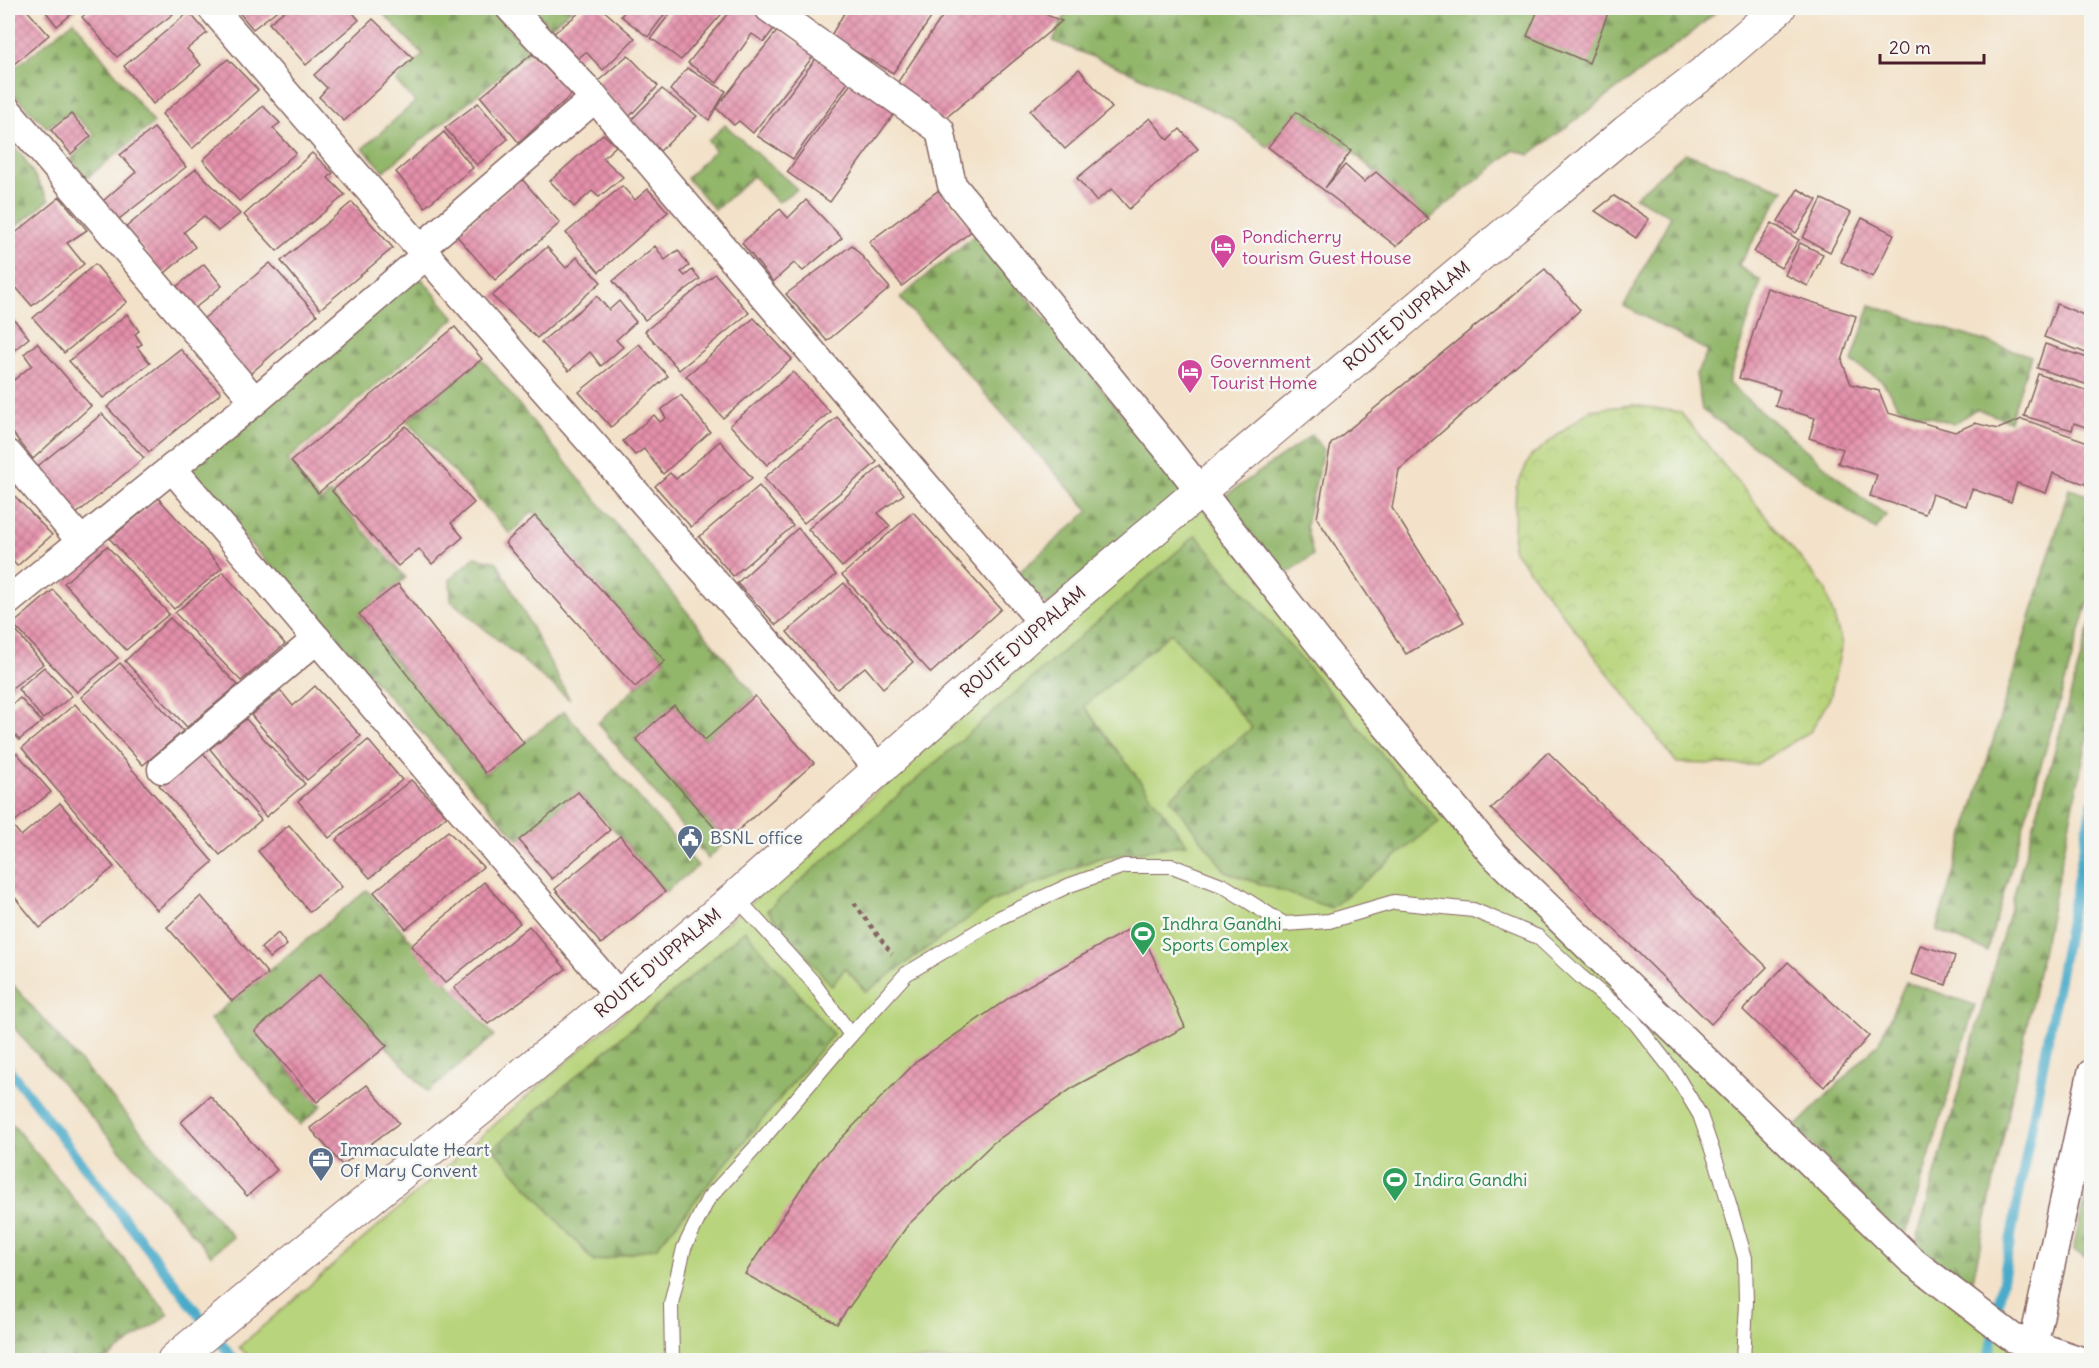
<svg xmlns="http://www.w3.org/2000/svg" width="2099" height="1368" font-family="Delius,sans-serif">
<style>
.grass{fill:#b8d47b;stroke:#817a53;stroke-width:1.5}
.forest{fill:url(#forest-firs);stroke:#6e6a4b;stroke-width:1.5}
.park{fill:url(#park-crowns);stroke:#817a53;stroke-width:1.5}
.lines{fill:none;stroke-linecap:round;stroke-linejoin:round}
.stream{stroke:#49abc9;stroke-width:10}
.building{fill:url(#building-cross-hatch)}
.lane-casing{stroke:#856362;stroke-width:16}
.street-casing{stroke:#856362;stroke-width:31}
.secondary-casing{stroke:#856362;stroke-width:35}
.path{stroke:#856362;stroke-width:4;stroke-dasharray:4.5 4.5;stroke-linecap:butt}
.lane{stroke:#fff;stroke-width:14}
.street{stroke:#fff;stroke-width:28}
.secondary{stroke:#fff;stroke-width:33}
.labels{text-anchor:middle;stroke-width:5;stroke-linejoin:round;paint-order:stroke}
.hotel-label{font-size:18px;fill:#b23c85;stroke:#f6f6f2;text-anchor:start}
.street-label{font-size:18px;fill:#4a1f2b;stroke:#f6f6f2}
.service-label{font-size:18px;fill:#4e5e75;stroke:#f6f6f2;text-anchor:start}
.leisure-label{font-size:18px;fill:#27864d;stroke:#f6f6f2;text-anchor:start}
</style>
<defs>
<pattern id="forest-firs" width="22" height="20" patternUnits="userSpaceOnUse" patternTransform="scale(1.5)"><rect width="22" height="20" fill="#92b66b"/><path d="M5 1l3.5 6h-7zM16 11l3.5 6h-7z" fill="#799358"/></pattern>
<pattern id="park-crowns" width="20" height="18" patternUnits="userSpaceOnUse" patternTransform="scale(1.5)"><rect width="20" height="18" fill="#b8d47b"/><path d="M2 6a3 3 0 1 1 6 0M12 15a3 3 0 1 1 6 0" fill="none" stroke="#a0b66a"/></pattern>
<pattern id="building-cross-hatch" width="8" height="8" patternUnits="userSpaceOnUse" patternTransform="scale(1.5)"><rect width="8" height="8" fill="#e490ab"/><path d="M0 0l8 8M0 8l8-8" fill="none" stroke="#bb758b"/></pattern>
</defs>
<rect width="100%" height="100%" fill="#f6f6f2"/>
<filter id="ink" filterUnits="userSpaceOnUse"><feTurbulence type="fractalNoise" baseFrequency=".0167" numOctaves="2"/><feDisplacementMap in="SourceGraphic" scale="12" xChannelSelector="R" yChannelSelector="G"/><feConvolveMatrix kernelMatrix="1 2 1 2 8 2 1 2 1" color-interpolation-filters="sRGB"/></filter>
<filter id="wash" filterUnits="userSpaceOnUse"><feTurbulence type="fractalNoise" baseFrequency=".008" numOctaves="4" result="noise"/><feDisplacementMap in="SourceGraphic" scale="24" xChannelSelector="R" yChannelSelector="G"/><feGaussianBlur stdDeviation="1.35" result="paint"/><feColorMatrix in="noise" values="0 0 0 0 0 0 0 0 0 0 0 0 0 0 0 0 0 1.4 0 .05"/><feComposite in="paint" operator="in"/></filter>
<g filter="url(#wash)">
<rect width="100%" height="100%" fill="#f3e2c9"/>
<path class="grass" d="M 1201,507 L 1493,854 L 2013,1338 L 2005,1360 L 253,1360 L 239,1347 L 845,820 Z"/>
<g class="forest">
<path d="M 378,8 L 490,8 L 529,52 L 384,171 L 363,148 L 415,102 L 396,81 L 423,55 Z"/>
<path d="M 532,8 L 573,8 L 550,27 Z"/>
<path d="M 1050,8 L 1711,8 L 1718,10 L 1693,32 L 1529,155 L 1514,150 L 1429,219 L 1351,151 L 1296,112 L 1268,147 L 1231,119 L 1128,71 L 1053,41 L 1066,13 Z"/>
<path d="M 74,21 L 154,123 L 87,178 L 71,159 L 95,135 L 71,112 L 47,127 L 8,89 L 8,73 Z"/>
<path d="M 725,125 L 797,189 L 778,202 L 753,176 L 715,210 L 687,178 L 715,150 L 708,141 Z"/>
<path d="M 8,142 L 22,155 L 49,200 L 8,233 Z"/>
<path d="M 1685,153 L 1784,190 L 1738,266 L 1761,281 L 1728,383 L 1861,497 L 1886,515 L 1876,530 L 1702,410 L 1696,374 L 1708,351 L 1624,306 L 1671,216 L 1635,197 Z"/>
<path d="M 976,234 L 1184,490 L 1047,606 L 1017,574 L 1089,511 L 900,298 Z"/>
<path d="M 415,271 L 455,318 L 287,460 L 320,502 L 330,493 L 406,578 L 359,615 L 485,773 L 564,711 L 698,866 L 665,892 L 620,836 L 578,792 L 519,840 L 182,469 Z"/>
<path d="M 1870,305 L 2031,356 L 2010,421 L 1976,409 L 1954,424 L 1899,407 L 1882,381 L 1852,362 Z"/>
<path d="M 482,359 L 755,696 L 705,740 L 673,704 L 634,738 L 726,841 L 708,859 L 598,723 L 665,660 L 533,511 L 510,534 L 407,421 Z"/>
<path d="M 1312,435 L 1323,450 L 1306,525 L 1313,555 L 1282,577 L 1225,496 Z"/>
<path d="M 2069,489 L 2091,496 L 2091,593 L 1987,951 L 1936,930 Z"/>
<path d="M 1196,535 L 1439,822 L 1331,908 L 1226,872 L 1170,798 L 1252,728 L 1171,633 L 1084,706 L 1187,844 L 1099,858 L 991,902 L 866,992 L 845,968 L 832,986 L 767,910 Z"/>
<path d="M 475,557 L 497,562 L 570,700 L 451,601 L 450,579 Z"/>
<path d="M 2091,622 L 2091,722 L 1971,1289 L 1911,1260 Z"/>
<path d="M 367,890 L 494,1036 L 428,1092 L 320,974 L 255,1031 L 317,1102 L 322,1105 L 300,1125 L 210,1019 Z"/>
<path d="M 745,930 L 833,1034 L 657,1247 L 594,1262 L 493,1148 Z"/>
<path d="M 8,979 L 233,1237 L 211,1255 L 8,1021 Z"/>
<path d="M 1906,982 L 1975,1005 L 1904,1240 L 1795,1127 L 1878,1044 Z"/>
<path d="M 8,1119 L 169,1314 L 105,1360 L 8,1360 Z"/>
<path d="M 2091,1170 L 2091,1260 L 2073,1250 Z"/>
</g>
<path class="park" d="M 1633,405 L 1680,412 L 1825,588 L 1842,644 L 1830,698 L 1811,731 L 1755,765 L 1677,763 L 1513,549 L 1516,488 L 1531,456 L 1590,410 Z"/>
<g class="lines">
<g class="stream">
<path d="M 8,1068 L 234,1360"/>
<path d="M 1988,1360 L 2092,803"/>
</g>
</g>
<g id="blocks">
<g class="building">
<path d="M 8,8 L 25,8 L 49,35 L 8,69 Z"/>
<path d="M 51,8 L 79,8 L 57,26 L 46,12 Z"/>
<path d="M 92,8 L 167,8 L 173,14 L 117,57 L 82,17 Z"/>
<path d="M 235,8 L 280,8 L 253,29 Z"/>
<path d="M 288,8 L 349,8 L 359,20 L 306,65 L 269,23 Z"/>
<path d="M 585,8 L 601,8 L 635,38 L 603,70 L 586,52 L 576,60 L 553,34 Z"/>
<path d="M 627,8 L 669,8 L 648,37 L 621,16 Z"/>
<path d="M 674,8 L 727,8 L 681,60 L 651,38 Z"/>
<path d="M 732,8 L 749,8 L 776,26 L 764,42 L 752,34 L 717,83 L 688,63 Z"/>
<path d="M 847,8 L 938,8 L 893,73 L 830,37 Z"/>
<path d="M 948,8 L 1029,8 L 1062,21 L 942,121 L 895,86 Z"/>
<path d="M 1539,8 L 1597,8 L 1608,13 L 1589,63 L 1527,36 Z"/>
<path d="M 189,12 L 207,33 L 187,49 L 201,65 L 153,104 L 124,66 Z"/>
<path d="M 373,19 L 413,58 L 344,121 L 319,97 L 327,88 L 314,75 Z"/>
<path d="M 778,30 L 815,54 L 753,133 L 739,121 L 734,125 L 716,108 L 709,120 L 670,90 L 687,68 L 726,91 L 716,108 Z"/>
<path d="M 532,54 L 572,94 L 519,143 L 481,97 Z"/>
<path d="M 628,55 L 658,86 L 629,117 L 596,83 Z"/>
<path d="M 817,57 L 852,77 L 793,159 L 757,136 Z"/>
<path d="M 228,59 L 258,90 L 192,149 L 162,114 Z"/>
<path d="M 1079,69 L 1112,108 L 1065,149 L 1030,111 Z"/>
<path d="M 855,78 L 899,107 L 830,202 L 787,172 Z"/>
<path d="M 662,89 L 697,116 L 660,151 L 631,120 Z"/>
<path d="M 478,103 L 508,139 L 477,165 L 445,128 Z"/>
<path d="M 263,106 L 280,123 L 273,128 L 296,153 L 239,201 L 203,160 Z"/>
<path d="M 1296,112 L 1351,151 L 1325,188 L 1345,165 L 1364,182 L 1376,172 L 1429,219 L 1396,246 L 1268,147 Z"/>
<path d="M 71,114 L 91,136 L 71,154 L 51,130 Z"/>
<path d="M 1150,118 L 1168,140 L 1180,129 L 1198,149 L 1129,209 L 1112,189 L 1096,201 L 1077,178 Z"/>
<path d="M 154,128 L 186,167 L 119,219 L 103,201 L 136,172 L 120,155 Z"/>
<path d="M 444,132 L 473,168 L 425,207 L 396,172 Z"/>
<path d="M 603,134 L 616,146 L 603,158 L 623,177 L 599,197 L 592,191 L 574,207 L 550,181 Z"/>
<path d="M 312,153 L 333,173 L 328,178 L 345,195 L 277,251 L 244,215 Z"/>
<path d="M 196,169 L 240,214 L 218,231 L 204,216 L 184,232 L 195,247 L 164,274 L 125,228 Z"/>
<path d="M 521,178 L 560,223 L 495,280 L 456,235 Z"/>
<path d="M 622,186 L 635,200 L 648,189 L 668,212 L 599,272 L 566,233 Z"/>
<path d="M 1798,189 L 1817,200 L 1796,233 L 1778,221 Z"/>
<path d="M 939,190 L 973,230 L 902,286 L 869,242 Z"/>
<path d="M 1614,196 L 1649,219 L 1636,238 L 1595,211 Z"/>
<path d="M 60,197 L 87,230 L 67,243 L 84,264 L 32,306 L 8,278 L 8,239 Z"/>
<path d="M 1822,199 L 1851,213 L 1830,252 L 1803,238 Z"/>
<path d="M 806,200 L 842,238 L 803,271 L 794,263 L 773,282 L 742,243 L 780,209 L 788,218 Z"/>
<path d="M 352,202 L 393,248 L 320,309 L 281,261 Z"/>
<path d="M 1862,218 L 1894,234 L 1873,277 L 1841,262 Z"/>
<path d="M 1772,223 L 1799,240 L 1781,268 L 1754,252 Z"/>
<path d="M 1800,243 L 1823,254 L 1808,286 L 1785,275 Z"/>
<path d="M 852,245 L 890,288 L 827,341 L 786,294 Z"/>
<path d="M 655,246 L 665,260 L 678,250 L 689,266 L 681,272 L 685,276 L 692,270 L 700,279 L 645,320 L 613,281 Z"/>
<path d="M 547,247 L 566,268 L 577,257 L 601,282 L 537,338 L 492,296 Z"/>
<path d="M 270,263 L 317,315 L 249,375 L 202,320 Z"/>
<path d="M 95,264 L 127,302 L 64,353 L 33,318 Z"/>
<path d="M 204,264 L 222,286 L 195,308 L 176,287 Z"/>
<path d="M 1545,269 L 1580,310 L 1399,470 L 1392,508 L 1464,622 L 1406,654 L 1317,518 L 1331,444 Z"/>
<path d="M 715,274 L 749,313 L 679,370 L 645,331 Z"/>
<path d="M 1767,288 L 1856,316 L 1842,361 L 1851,384 L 1879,391 L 1888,413 L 1955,432 L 1975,423 L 1998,429 L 2022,419 L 2091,443 L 2091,486 L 2053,473 L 2046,493 L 2017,483 L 2011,502 L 1972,489 L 1966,506 L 1932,494 L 1925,514 L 1870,496 L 1877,475 L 1838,463 L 1843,449 L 1809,438 L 1815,418 L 1775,406 L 1780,390 L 1739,378 Z"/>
<path d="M 597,296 L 609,310 L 619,301 L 636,322 L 616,340 L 623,347 L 601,366 L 590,352 L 569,371 L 541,342 Z"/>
<path d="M 2057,304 L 2091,318 L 2091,355 L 2044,337 Z"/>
<path d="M 8,312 L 29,338 L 8,355 Z"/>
<path d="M 127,314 L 139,331 L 135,334 L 142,344 L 137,347 L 150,363 L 103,398 L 69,361 Z"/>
<path d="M 754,318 L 792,359 L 723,418 L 686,376 Z"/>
<path d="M 455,327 L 482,359 L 318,493 L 291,461 Z"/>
<path d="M 37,343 L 91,406 L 33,459 L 8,427 L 8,372 L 14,380 L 32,365 L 24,354 Z"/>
<path d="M 639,344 L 668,376 L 611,427 L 579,392 Z"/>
<path d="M 2045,344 L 2091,359 L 2091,386 L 2037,368 Z"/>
<path d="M 180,349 L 221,393 L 149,452 L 107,407 Z"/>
<path d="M 793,372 L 830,412 L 767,465 L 730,425 Z"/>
<path d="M 2038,374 L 2091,392 L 2091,429 L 2074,423 L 2072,430 L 2024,416 Z"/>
<path d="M 681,395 L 710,432 L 663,474 L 644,449 L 635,455 L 623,441 L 654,415 L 660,422 L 666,418 L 661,410 Z"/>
<path d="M 102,414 L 144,458 L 75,515 L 34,469 Z"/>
<path d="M 837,417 L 877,462 L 804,523 L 764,478 Z"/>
<path d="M 406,426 L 474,503 L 451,523 L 463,537 L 432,564 L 419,549 L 398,566 L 332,491 Z"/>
<path d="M 720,441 L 752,478 L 691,527 L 655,486 L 670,473 L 676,479 Z"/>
<path d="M 881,466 L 904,494 L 878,513 L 890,526 L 842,567 L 808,529 Z"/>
<path d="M 759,486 L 793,526 L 733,576 L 699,537 Z"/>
<path d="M 8,489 L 52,535 L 17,566 L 8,556 Z"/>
<path d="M 158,498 L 222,568 L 174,609 L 110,539 Z"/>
<path d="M 913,512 L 1001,609 L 931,673 L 842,575 Z"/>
<path d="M 535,516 L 665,661 L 635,687 L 505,543 Z"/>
<path d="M 798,528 L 836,575 L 776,625 L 737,583 Z"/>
<path d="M 107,546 L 169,614 L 126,650 L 64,583 Z"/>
<path d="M 223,572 L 285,644 L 241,681 L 175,613 Z"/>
<path d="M 844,583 L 913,662 L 883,688 L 865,667 L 837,689 L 787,632 Z"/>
<path d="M 398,584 L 524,743 L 485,773 L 359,614 Z"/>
<path d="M 53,590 L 118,658 L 77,692 L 13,624 Z"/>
<path d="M 170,618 L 238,685 L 187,727 L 125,661 Z"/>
<path d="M 8,621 L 43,664 L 8,691 Z"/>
<path d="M 120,663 L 183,731 L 143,765 L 81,697 Z"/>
<path d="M 44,667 L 72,696 L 43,719 L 18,689 Z"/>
<path d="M 315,686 L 361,736 L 307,780 L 251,715 L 281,691 L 293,706 Z"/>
<path d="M 755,696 L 814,763 L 726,841 L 636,739 L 674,705 L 705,740 Z"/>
<path d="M 20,698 L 42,722 L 19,740 L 8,725 L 8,708 Z"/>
<path d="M 75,704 L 213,862 L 157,910 L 22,748 Z"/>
<path d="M 246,719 L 305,784 L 266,817 L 210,749 Z"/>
<path d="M 368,740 L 402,780 L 329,838 L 298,801 Z"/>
<path d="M 202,752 L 261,820 L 220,855 L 159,785 Z"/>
<path d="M 1548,752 L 1767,967 L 1711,1024 L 1491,809 Z"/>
<path d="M 17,753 L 51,792 L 8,827 L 8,761 Z"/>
<path d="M 411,780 L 447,816 L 370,878 L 336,840 Z"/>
<path d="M 578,792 L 610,830 L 552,879 L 519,840 Z"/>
<path d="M 60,803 L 114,867 L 40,928 L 8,889 L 8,832 L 14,827 L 21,836 Z"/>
<path d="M 289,825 L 342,887 L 310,912 L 258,851 Z"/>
<path d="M 448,831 L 483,867 L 406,929 L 374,892 Z"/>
<path d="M 620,836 L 665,892 L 601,944 L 555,889 Z"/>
<path d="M 484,882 L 520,923 L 445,983 L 411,946 Z"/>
<path d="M 201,896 L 268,974 L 232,1001 L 167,927 Z"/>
<path d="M 1138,924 L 1185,1027 L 1077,1085 L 993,1143 L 908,1225 L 837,1324 L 745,1274 L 819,1161 L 916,1062 L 1019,991 Z"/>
<path d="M 529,926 L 566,969 L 488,1024 L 454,988 Z"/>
<path d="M 278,933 L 287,945 L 270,958 L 261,948 Z"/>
<path d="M 1920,945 L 1955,956 L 1946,985 L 1911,974 Z"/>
<path d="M 1788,962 L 1869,1036 L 1824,1087 L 1743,1010 Z"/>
<path d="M 320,974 L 387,1046 L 317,1102 L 255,1031 Z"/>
<path d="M 367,1085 L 399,1123 L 342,1165 L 310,1128 Z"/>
<path d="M 210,1096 L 277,1170 L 247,1196 L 181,1122 Z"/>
</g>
</g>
</g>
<g filter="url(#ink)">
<use href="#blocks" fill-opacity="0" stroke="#856362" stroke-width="1.5"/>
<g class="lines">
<defs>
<g id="lane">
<path d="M 851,1035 L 906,974 L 1001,917 L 1070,885 L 1124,866 L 1172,866 L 1224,886 L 1284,924 L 1329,921 L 1394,902 L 1473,910 L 1538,937 L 1580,976 L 1633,1020 L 1674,1072 L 1700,1115 L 1721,1176 L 1745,1258 L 1746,1303 L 1743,1360"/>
<path d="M 672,1360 L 671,1304 L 684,1248 L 708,1199 L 754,1149 L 851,1035 L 812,981 L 736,897"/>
</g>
<g id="street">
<path d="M 212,8 L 426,255 L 879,769"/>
<path d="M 510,8 L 595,98 L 1043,623"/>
<path d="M 769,8 L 940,130 L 952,185 L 1165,446 L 1341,671 L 1493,854 L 1911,1260 L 2013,1338 L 2078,1360"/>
<path d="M 8,111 L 255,401"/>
<path d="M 421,248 L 595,98"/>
<path d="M 8,454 L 80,540"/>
<path d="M 172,468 L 619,996"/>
<path d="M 8,601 L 255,401 L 426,255"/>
<path d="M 162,769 L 317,639"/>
<path d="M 2030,1360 L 2092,1073"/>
</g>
<path id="secondary" d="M 174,1360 L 270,1280 L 619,996 L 736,897 L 1043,623 L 1626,132 L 1705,72 L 1779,8"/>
</defs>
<use href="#lane" class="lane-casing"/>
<use href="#street" class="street-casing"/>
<use href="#secondary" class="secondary-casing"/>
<path class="path" d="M 854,903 L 892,954"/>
<use href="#lane" class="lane"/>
<use href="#street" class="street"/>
<use href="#secondary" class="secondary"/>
</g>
</g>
<defs>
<symbol id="hotel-pin" viewBox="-11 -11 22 30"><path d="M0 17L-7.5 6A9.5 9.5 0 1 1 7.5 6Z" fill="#d1479c" stroke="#f6f6f2"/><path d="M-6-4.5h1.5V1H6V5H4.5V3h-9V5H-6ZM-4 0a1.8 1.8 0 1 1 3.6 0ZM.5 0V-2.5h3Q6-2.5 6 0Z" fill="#fff"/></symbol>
<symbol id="civic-pin" viewBox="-11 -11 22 30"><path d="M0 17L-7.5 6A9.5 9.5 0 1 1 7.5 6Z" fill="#5c6f8a" stroke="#f6f6f2"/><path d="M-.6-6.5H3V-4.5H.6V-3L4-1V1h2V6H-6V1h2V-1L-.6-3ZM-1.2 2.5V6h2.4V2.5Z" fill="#fff"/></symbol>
<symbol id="stadium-pin" viewBox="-11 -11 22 30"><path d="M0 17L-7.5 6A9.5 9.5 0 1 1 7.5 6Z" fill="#2e9e5b" stroke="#f6f6f2"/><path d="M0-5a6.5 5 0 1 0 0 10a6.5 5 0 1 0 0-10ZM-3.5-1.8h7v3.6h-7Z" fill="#fff"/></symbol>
<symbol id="office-pin" viewBox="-11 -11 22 30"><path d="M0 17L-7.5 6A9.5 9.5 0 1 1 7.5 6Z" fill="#5c6f8a" stroke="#f6f6f2"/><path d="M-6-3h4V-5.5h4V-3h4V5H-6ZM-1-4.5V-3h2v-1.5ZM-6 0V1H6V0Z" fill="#fff"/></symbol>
</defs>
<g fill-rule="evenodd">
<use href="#hotel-pin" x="1208" y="232" width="30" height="40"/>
<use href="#hotel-pin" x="1175" y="357" width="30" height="40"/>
<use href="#civic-pin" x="675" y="823" width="30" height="40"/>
<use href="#stadium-pin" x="1128" y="919" width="30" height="40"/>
<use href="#office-pin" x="306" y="1145" width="30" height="40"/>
<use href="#stadium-pin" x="1380" y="1165" width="30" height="40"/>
</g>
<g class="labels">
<g class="hotel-label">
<text x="1242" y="243">Pondicherry<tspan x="1242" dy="21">tourism Guest House</tspan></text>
<text x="1210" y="368">Government<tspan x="1210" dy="21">Tourist Home</tspan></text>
</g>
<g class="street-label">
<text transform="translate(1407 316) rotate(-40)" y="6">ROUTE D'UPPALAM</text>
<text transform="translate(1023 642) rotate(-41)" y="6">ROUTE D'UPPALAM</text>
<text transform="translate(658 963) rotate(-40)" y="6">ROUTE D'UPPALAM</text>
</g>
<g class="service-label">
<text x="710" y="844">BSNL office</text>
<text x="340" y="1156">Immaculate Heart<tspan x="340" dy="21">Of Mary Convent</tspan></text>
</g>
<g class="leisure-label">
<text x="1162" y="930">Indhra Gandhi<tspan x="1162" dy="21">Sports Complex</tspan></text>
<text x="1414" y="1186">Indira Gandhi</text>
</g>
</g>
<rect width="2099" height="1368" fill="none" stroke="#f6f6f2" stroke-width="30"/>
<path d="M1880 54v9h104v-9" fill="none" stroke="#4a1f2b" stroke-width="3"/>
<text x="1889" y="54" font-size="18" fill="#4a1f2b" stroke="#f6f6f2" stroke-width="4.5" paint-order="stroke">20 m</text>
</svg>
